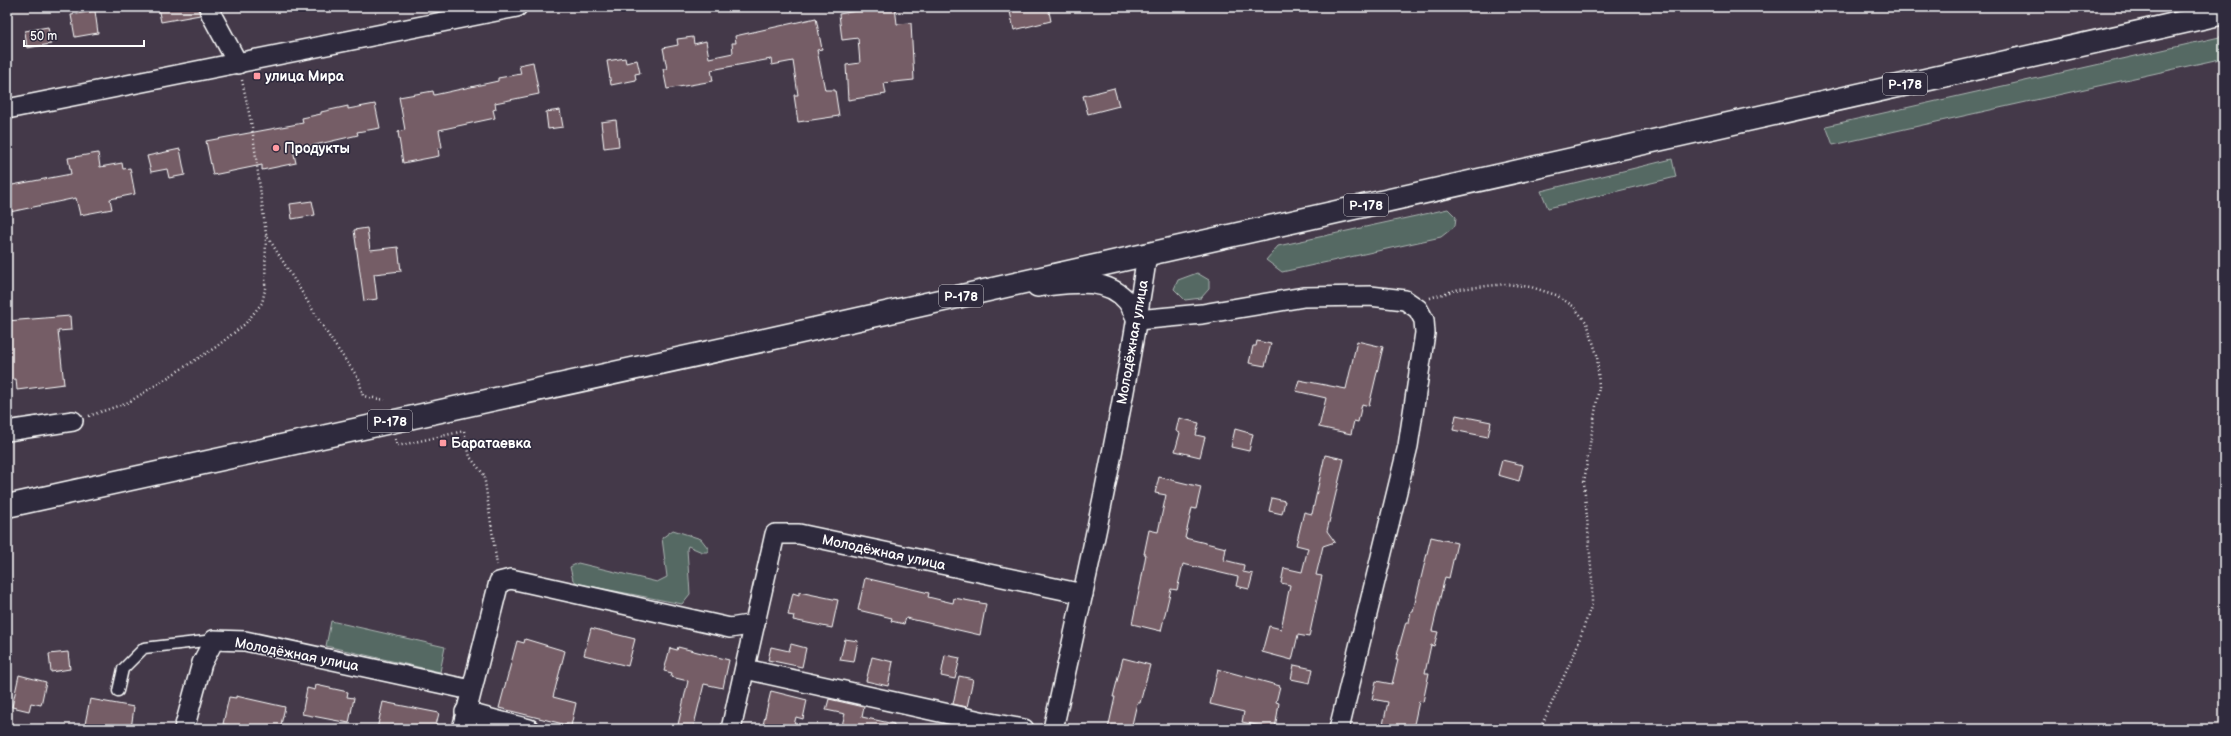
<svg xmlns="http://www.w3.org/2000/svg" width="2231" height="736" font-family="'Balsamiq Sans',sans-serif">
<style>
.green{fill:#556963;stroke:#aab4b1}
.building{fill:#755d66;stroke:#fff}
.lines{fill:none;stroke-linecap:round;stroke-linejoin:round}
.lane-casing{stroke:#fff;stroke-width:13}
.street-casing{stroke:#fff;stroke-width:22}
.highway-casing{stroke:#fff;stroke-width:25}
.path{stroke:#fff;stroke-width:2.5;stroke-dasharray:1 3;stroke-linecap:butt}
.lane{stroke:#2f2a3d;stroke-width:10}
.street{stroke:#2f2a3d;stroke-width:19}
.highway{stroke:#2f2a3d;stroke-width:22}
.poi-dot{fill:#ff9aa2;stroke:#2f2a3d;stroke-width:1.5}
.labels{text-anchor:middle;stroke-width:3;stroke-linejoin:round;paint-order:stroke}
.shield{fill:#2f2a3d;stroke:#c1bfc5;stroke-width:1}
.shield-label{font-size:13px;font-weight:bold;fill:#fff}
.poi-label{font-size:14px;font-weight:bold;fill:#fff;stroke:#2f2a3d;text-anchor:start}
.street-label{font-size:14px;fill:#fff;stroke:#2f2a3d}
</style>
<rect width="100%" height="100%" fill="#443949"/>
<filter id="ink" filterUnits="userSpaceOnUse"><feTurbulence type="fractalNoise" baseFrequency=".025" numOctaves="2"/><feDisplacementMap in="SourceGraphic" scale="8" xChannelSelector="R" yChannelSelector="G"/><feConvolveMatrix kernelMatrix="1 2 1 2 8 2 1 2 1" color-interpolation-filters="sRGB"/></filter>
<g filter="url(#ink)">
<g class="green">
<path d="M 2224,36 L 2224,58 L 1833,145 L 1826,126 Z"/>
<path d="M 1672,159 L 1676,177 L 1548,208 L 1541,191 Z"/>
<path d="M 1448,209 L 1456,217 L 1455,226 L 1441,237 L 1282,272 L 1266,260 L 1278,246 Z"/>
<path d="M 1197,273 L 1209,280 L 1209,289 L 1201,298 L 1185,300 L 1174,289 L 1178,280 Z"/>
<path d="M 673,530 L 701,539 L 708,548 L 708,552 L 702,552 L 688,546 L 687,549 L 690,594 L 682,604 L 579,584 L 573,580 L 570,567 L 578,563 L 657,582 L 667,577 L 662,538 Z"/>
<path d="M 331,621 L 445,647 L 440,672 L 326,646 Z"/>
</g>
<g class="building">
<path d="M 158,7 L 198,7 L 200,15 L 161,22 Z"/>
<path d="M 880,7 L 895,7 L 897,24 L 911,23 L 914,80 L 884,83 L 886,94 L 848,100 L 846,65 L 860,63 L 858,38 L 842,40 L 839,14 Z"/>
<path d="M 1009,7 L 1048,7 L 1051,21 L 1014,30 Z"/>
<path d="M 95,11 L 98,33 L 75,37 L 71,15 Z"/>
<path d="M 816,18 L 822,49 L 817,50 L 825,90 L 835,90 L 839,116 L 798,122 L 794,95 L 798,95 L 793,61 L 772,65 L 771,59 L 711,70 L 713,81 L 667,89 L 663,69 L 667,69 L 663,48 L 678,45 L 677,39 L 693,37 L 694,44 L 706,41 L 709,58 L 733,53 L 732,43 L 736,43 L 735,36 Z"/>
<path d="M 48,27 L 51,44 L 27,48 L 25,31 Z"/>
<path d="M 625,58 L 626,63 L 637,60 L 640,73 L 635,74 L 636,80 L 611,85 L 607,61 Z"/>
<path d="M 533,62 L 539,94 L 495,103 L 496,109 L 493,110 L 495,118 L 439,130 L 442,147 L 438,148 L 439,156 L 403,163 L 398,132 L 405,130 L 399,97 L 433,91 L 434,95 L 498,81 L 498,78 L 521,74 L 519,65 Z"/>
<path d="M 1114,88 L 1119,106 L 1088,114 L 1083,96 Z"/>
<path d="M 375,104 L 380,128 L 357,132 L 358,135 L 293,150 L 296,163 L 262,170 L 262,165 L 213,175 L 206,141 L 303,123 L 302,118 L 321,114 L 321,112 L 348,106 L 348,109 Z"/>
<path d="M 560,110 L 563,127 L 548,129 L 546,112 Z"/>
<path d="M 616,120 L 619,146 L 604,148 L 601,122 Z"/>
<path d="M 180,149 L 185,175 L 169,178 L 167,169 L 151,172 L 147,156 Z"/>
<path d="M 98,153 L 100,167 L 122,163 L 123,169 L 130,168 L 135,194 L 110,199 L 112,209 L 80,215 L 76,198 L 10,212 L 7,186 L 71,174 L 68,158 Z"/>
<path d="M 312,201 L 315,215 L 292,219 L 290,204 Z"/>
<path d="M 367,228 L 370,250 L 398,247 L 401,271 L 374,274 L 377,299 L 364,301 L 354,230 Z"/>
<path d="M 70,316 L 71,330 L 58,331 L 64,384 L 17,390 L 16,379 L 7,380 L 7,321 Z"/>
<path d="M 1257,341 L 1271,344 L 1265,366 L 1249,363 L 1253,346 L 1256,346 Z"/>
<path d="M 1357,341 L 1383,347 L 1369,406 L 1362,404 L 1358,422 L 1354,421 L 1351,434 L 1319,427 L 1326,398 L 1296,391 L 1299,380 L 1346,389 Z"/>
<path d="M 1456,415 L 1491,422 L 1488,437 L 1453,430 Z"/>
<path d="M 1179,418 L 1199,423 L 1196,435 L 1205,437 L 1200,457 L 1175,451 L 1180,433 L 1176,431 Z"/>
<path d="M 1235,429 L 1253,434 L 1249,451 L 1231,447 Z"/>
<path d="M 1325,455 L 1344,459 L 1327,531 L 1335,542 L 1323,546 L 1316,575 L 1322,576 L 1309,637 L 1298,635 L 1292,660 L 1262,652 L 1269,626 L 1281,629 L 1290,585 L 1281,583 L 1284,568 L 1302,572 L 1308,548 L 1296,545 L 1304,512 L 1312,514 Z"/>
<path d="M 1502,460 L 1523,465 L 1519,481 L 1498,475 Z"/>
<path d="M 1159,477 L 1201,487 L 1196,509 L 1192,508 L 1185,538 L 1226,548 L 1224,560 L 1244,565 L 1243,572 L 1253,574 L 1249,589 L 1236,586 L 1238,577 L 1183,564 L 1177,590 L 1171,589 L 1161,631 L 1132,624 L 1141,582 L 1146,554 L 1144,554 L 1149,530 L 1158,532 L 1166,495 L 1155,493 Z"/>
<path d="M 1272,498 L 1285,501 L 1282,514 L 1269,511 Z"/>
<path d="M 1431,537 L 1457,543 L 1449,578 L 1445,577 L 1432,631 L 1438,632 L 1434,646 L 1431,645 L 1425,673 L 1429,673 L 1423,702 L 1419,701 L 1413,729 L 1382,729 L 1388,702 L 1372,699 L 1376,681 L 1392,684 L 1398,660 L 1396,660 L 1399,647 L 1406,622 L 1409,622 L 1411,611 L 1413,611 Z"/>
<path d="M 865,578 L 929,593 L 928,597 L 953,603 L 954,598 L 986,604 L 980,635 L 906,618 L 904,624 L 891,621 L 892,618 L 858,610 Z"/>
<path d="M 799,592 L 838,600 L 832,628 L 793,620 L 794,616 L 788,615 L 793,593 L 799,595 Z"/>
<path d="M 591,628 L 635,639 L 628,666 L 584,655 Z"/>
<path d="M 525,639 L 565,651 L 553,697 L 576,703 L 571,726 L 499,708 L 517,641 L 524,643 Z"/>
<path d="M 845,639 L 858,641 L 854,662 L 840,660 Z"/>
<path d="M 791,644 L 806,648 L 802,667 L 768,660 L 771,647 L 789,651 Z"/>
<path d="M 678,647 L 729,660 L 723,688 L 704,684 L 693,729 L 677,729 L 688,681 L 671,677 L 672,673 L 664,671 L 670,648 L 677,650 Z"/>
<path d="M 68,652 L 70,669 L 51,672 L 49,654 Z"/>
<path d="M 945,655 L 960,658 L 955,679 L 941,676 Z"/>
<path d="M 872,657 L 893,662 L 888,686 L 866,681 Z"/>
<path d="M 1123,658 L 1150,665 L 1140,703 L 1137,703 L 1131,729 L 1108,729 L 1115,697 L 1113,697 Z"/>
<path d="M 1294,665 L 1313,669 L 1310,683 L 1291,679 Z"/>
<path d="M 1218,669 L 1280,686 L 1276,702 L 1279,703 L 1275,729 L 1242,722 L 1244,712 L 1210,704 Z"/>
<path d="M 19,675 L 46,682 L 41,705 L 31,703 L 29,711 L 12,707 Z"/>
<path d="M 959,676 L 973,679 L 967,707 L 953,704 Z"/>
<path d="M 316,685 L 348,692 L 347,697 L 354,698 L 349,723 L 302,714 L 307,688 L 315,690 Z"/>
<path d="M 771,691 L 807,700 L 803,719 L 796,717 L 793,729 L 762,729 Z"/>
<path d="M 236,696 L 285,707 L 280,729 L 247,729 L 223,724 L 229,697 L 236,698 Z"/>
<path d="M 90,699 L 134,707 L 131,729 L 84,729 Z"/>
<path d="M 829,699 L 864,707 L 862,717 L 894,724 L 893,729 L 841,729 L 845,714 L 826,710 Z"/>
<path d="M 383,702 L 439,713 L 435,729 L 377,729 Z"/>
</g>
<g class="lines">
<defs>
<path id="lane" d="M 118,691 L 123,669 L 144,648 L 214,640"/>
<g id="street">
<path d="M 209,7 L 211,14 L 238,64"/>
<path d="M 7,109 L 517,7"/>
<path d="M 1037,287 C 1067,284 1105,275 1127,301 C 1131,306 1134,314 1137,320 L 1202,314 L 1304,297 L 1370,296 L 1405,300 L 1418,309 L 1424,320 L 1425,333 L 1408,446 L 1339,729"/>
<path d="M 7,431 L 73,421"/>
<path d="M 745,669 L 985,722 L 1024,729"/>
<path d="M 465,712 L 529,729"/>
<path d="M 184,729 L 202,663 L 214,640 L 245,641 L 471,690"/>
<path d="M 462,729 L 499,582 L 511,579 L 730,628 L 755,624"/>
<path d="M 731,729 L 775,534 L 799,534 L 1083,594"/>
<path d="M 1053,729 C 1088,572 1123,414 1147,255"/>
</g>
<path id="highway" d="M 7,506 L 774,338 L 2224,13"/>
</defs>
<use href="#lane" class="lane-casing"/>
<use href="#street" class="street-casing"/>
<use href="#highway" class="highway-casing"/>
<g class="path">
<path d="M 242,80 L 252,127 L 266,234 L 332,341 L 359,379 L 363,396 L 385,400"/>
<path d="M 1430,298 L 1459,289 L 1506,284 L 1531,287 L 1556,295 L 1573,306 L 1587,323 L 1597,355 L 1599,387 L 1584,482 L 1592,579 L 1592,604 L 1575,652 L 1540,729"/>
<path d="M 89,416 L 129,402 L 216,347 L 245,324 L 262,303 L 265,290 L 266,234"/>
<path d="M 395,439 L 397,446 L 464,431 L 470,457 L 484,475 L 497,565"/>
</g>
<use href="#lane" class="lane"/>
<use href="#street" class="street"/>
<use href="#highway" class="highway"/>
</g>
</g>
<g class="poi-dot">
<rect x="253" y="72" width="8" height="8" rx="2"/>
<circle cx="276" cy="148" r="4"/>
<rect x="439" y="439" width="8" height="8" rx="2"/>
</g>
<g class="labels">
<g class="shield">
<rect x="1883" y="73" width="44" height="22" rx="3"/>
<rect x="1344" y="194" width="44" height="22" rx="3"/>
<rect x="939" y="285" width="44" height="22" rx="3"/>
<rect x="368" y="410" width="44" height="22" rx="3"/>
</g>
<g class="shield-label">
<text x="1905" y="89">Р-178</text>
<text x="1366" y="210">Р-178</text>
<text x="961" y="301">Р-178</text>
<text x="390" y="426">Р-178</text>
</g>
<g class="poi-label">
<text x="265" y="81">улица Мира</text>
<text x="284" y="153">Продукты</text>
<text x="451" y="448">Баратаевка</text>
</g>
<g class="street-label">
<text transform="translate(1132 342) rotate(-80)" y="5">Молодёжная улица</text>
<text transform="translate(884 552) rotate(12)" y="5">Молодёжная улица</text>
<text transform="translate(297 654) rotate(11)" y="5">Молодёжная улица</text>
</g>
</g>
<rect width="2231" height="736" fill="none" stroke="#2f2a3d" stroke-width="24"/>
<rect x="12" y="12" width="2207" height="712" fill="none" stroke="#fff" stroke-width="1.5" filter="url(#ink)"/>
<path d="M24 40v6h120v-6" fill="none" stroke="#ffffff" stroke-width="2"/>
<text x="30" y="40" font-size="12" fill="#ffffff" stroke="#2f2a3d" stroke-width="3" paint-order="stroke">50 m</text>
</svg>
